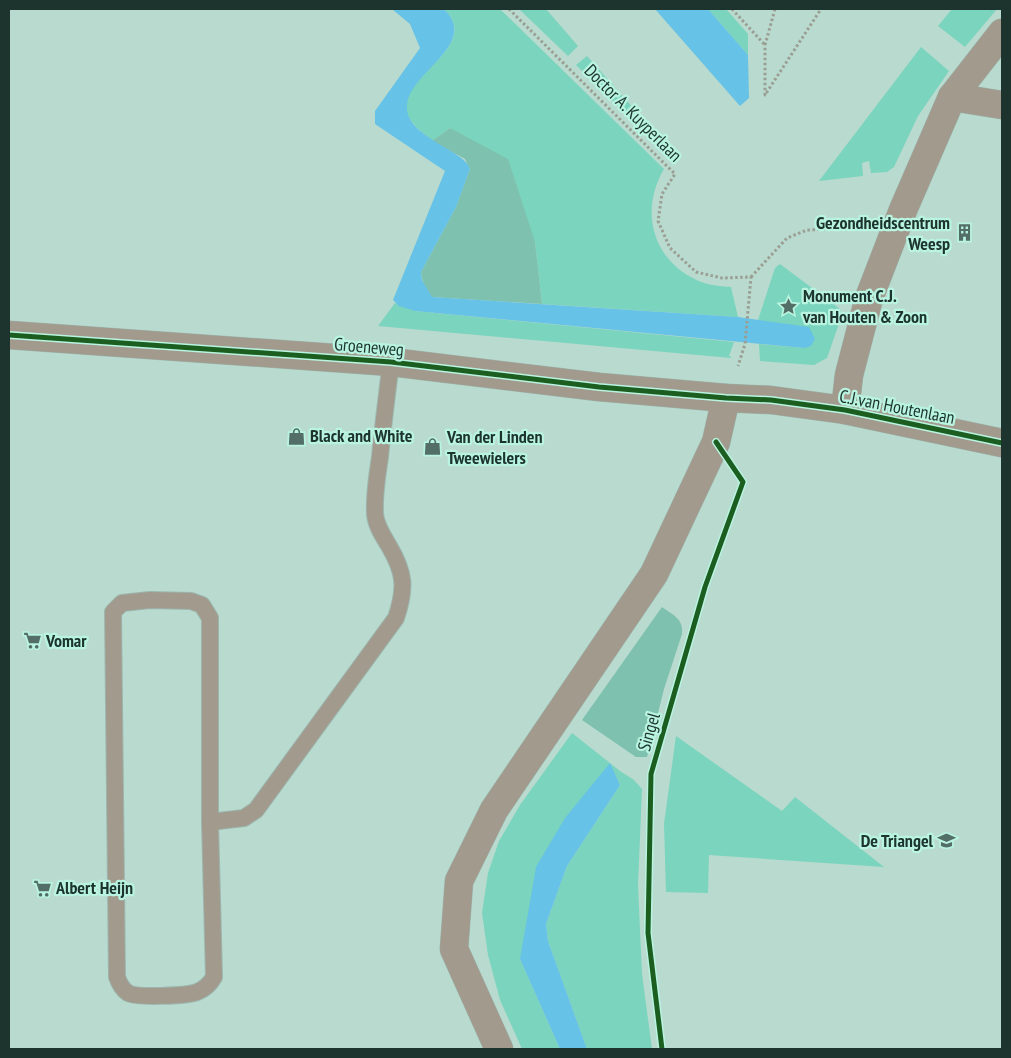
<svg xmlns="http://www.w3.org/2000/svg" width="1011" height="1058" font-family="'PT Sans Narrow',sans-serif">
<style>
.green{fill:#7bd4bd}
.forest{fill:#7ec1ae}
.water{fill:#66c2e6}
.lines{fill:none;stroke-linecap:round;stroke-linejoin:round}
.service-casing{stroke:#9cb6ae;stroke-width:18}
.minor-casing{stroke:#9cb6ae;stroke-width:29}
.tertiary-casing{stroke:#9cb6ae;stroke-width:29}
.path{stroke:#9a9e93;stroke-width:3;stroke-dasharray:2.5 2.5;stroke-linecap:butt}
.service{stroke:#a29a8d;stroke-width:16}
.minor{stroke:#a29a8d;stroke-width:28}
.tertiary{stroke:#a29a8d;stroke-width:28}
.cycleway-casing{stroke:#b9f4e1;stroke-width:8}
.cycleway{stroke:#1b5e20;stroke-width:5}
.labels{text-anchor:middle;stroke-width:4.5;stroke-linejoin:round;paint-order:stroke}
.street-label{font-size:18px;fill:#1c342d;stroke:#b9f4e1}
.poi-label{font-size:18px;font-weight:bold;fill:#1c342d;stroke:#b9f4e1;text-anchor:start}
</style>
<rect width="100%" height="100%" fill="#b9dacf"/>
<g class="green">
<path d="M 444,9 L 500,9 L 664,169 C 638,213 654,265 704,283 C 713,286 722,286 731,287 L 738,317 L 542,304 L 535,242 L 450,128 L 432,141 C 422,132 405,120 406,105 C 409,71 481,45 444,9 Z"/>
<path d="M 519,9 L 546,9 L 578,46 L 568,56 Z"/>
<path d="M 708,9 L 726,9 L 748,34 L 748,55 Z"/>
<path d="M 952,9 L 997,9 L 965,47 L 938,26 Z"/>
<path d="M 921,47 L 949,71 L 918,116 L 894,167 L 887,172 L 871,173 L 869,161 L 862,163 L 863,176 L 819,181 Z"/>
<path d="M 587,56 L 675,155 L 672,159 L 576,65 Z"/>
<path d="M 780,264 L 840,309 L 842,315 L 827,358 L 814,365 L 760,361 L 759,344 L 804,348 L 758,320 L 775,268 Z"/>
<path d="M 395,303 L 415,311 L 734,342 L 729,356 L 731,357 L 731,358 L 378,326 Z"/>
<path d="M 572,733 L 620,771 L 634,780 L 642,789 L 638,885 L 642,974 L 652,1049 L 587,1049 L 548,941 L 546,924 L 567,866 L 620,785 L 610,764 L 520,959 L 560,1049 L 522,1049 L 500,1000 L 488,955 L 482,913 L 488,873 L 499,841 L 520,805 Z"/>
<path d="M 676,736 L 782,811 L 795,797 L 884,867 L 709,855 L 708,893 L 666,892 L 664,824 Z"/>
</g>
<g class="forest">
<path d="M 450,128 L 508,159 L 535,242 L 542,304 L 432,297 C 426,289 422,282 421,272 L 456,207 L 470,169 L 465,159 L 432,141 Z"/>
<path d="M 662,607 C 673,615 684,619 682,634 L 664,689 L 647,757 L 636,757 L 582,720 Z"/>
</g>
<g class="water">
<path d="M 392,9 L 444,9 C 480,44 411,71 407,104 C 403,137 466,150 470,169 L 456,207 L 421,272 L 422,280 L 432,297 L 738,317 L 809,327 L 815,339 L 811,346 L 804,348 L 415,311 L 399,306 L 393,300 L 445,171 L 375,124 L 375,111 L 420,48 L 410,24 Z"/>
<path d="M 655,9 L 708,9 L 748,55 L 749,98 L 740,106 Z"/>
<path d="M 610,763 L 620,785 L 567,866 L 546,924 L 548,941 L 587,1049 L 560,1049 L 520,959 L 536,867 L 565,818 Z"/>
</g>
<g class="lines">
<defs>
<g id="service">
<path d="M 150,600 L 191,601 L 202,605 L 210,618 L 210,822 L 214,977 C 210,984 205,989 197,992 C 186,996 137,998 128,993 C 122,989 119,983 117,977 L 113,612 L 122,603 Z"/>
<path d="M 210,822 L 244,818 L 256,810 L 396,618 C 406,588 405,573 389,546 C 383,536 376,526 375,514 C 374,495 377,476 380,457 C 383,425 387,394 391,362"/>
</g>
<g id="minor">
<path d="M 952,97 L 1002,105"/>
<path d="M 845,410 L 849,375 L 869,298 L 903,210 L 952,97 L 1002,33"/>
<path d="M 499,1049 L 454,949 L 459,881 L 494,810 L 654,574 L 716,442 L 726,398"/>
</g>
<path id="tertiary" d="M 9,335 L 391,362 L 599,387 L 726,398 L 771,400 L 845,410 L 1002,443"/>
</defs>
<use href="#service" class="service-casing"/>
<use href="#minor" class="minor-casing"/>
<use href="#tertiary" class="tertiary-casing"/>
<g class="path">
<path d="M 509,9 L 675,174 L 662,194 L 658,221 L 670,248 L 696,272 L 722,278 L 751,277 L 745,344 L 738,366"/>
<path d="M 732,9 L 765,45"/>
<path d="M 775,9 L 765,45 L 765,95 L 821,9"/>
<path d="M 751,277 L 787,238 L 807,230 L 831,229"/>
</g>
<use href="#service" class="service"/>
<use href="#minor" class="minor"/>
<use href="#tertiary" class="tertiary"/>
<defs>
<g id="cycleway">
<path d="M 9,335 L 391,362 L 599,387 L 726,398 L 771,400 L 845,410 L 1002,443"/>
<path d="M 662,1049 L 648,933 L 651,774 L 705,587 L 743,482 L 716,442"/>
</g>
</defs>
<use href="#cycleway" class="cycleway-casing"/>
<use href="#cycleway" class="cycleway"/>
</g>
<defs>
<symbol id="building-bare" viewBox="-9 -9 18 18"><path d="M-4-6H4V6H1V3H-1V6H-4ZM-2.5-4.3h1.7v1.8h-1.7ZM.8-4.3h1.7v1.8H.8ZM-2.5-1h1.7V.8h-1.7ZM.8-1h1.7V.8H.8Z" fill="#536e66" stroke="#b9f4e1" stroke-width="2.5" paint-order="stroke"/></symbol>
<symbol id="sight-bare" viewBox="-9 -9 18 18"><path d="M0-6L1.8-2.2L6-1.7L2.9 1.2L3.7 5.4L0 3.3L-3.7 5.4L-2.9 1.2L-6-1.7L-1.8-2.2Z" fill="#536e66" stroke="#b9f4e1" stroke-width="2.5" paint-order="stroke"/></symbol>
<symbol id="shop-bare" viewBox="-9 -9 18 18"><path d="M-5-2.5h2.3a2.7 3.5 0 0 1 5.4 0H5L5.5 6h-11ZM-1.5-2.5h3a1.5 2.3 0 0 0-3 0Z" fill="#536e66" stroke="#b9f4e1" stroke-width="2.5" paint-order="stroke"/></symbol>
<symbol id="supermarket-bare" viewBox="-9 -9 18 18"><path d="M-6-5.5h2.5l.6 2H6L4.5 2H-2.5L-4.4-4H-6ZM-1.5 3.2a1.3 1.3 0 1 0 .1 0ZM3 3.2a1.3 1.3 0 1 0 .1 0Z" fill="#536e66" stroke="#b9f4e1" stroke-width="2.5" paint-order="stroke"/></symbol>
<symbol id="school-bare" viewBox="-9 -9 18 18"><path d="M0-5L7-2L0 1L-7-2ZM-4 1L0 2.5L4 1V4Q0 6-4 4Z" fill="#536e66" stroke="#b9f4e1" stroke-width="2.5" paint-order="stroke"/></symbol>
</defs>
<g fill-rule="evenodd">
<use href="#building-bare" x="952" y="220" width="25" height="25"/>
<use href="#sight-bare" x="776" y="294" width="25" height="25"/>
<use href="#shop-bare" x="284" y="424" width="25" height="25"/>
<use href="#shop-bare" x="420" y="434" width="25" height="25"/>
<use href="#supermarket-bare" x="20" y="628" width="25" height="25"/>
<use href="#school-bare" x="934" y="828" width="25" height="25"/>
<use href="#supermarket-bare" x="30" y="876" width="25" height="25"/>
</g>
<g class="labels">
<g class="street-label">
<text transform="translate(633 113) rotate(45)" y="6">Doctor A. Kuyperlaan</text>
<text transform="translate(369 347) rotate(5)" y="6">Groeneweg</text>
<text transform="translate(897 407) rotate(11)" y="6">C.J.van Houtenlaan</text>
<text transform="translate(649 732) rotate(-74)" y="6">Singel</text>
</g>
<g class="poi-label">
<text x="950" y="229" text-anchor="end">Gezondheidscentrum<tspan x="950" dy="21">Weesp</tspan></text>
<text x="803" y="302">Monument C.J.<tspan x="803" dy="21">van Houten &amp; Zoon</tspan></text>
<text x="310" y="442">Black and White</text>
<text x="447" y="443">Van der Linden<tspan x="447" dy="21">Tweewielers</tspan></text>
<text x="46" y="647">Vomar</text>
<text x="933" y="847" text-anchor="end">De Triangel</text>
<text x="56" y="894">Albert Heijn</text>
</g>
</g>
<rect width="1011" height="1058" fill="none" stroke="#1c342d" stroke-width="20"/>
</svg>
